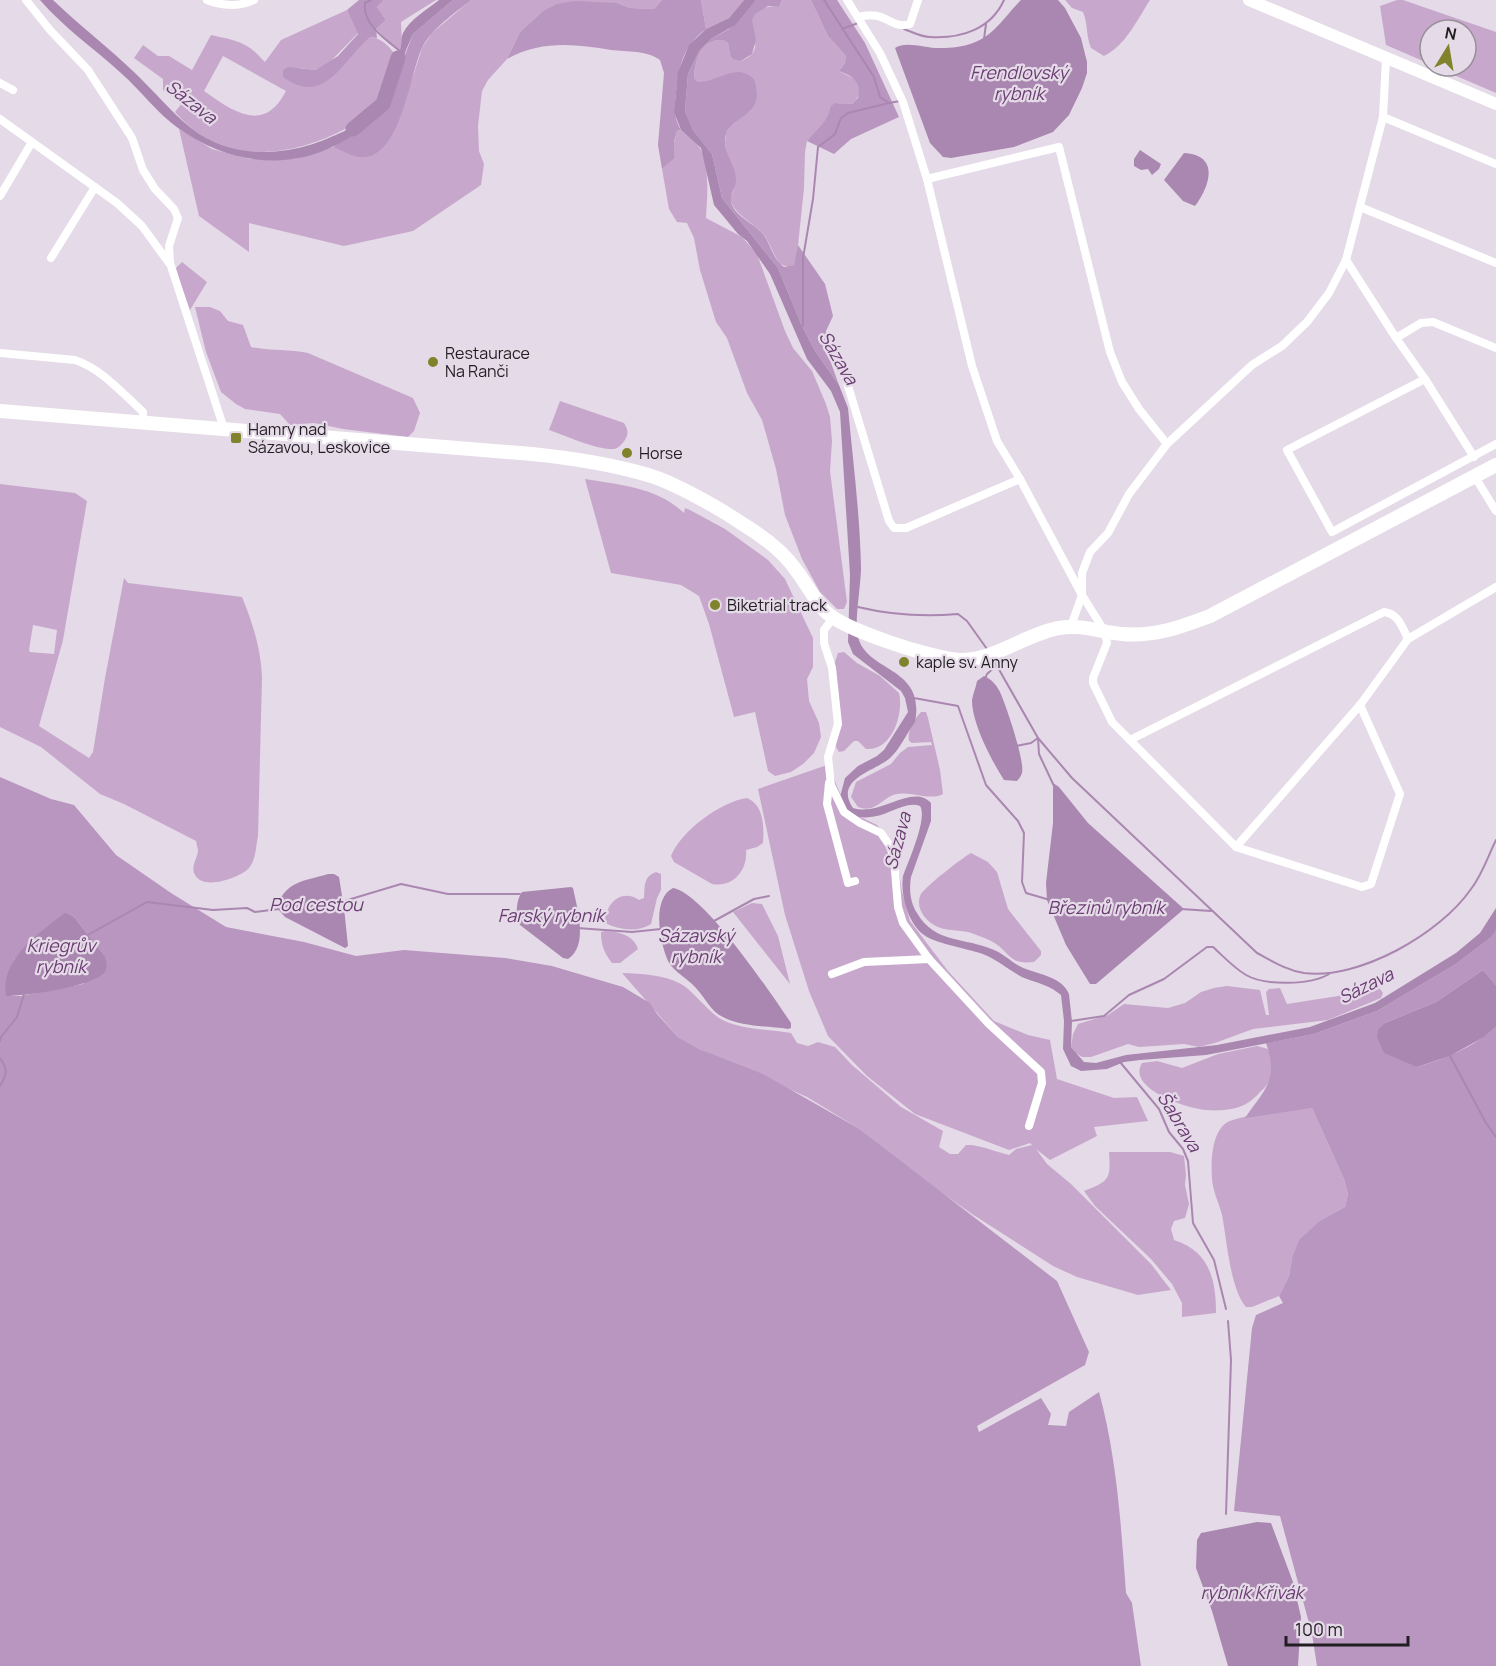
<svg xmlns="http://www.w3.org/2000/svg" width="1496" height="1666" font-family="Manrope,sans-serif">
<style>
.green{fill:#c7a8cc;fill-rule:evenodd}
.forest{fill:#b996bf;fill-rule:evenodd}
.water{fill:#aa87b0}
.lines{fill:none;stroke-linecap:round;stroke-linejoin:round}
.stream{stroke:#aa87b0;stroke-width:2}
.river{stroke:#aa87b0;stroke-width:15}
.street{stroke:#fff;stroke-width:8}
.secondary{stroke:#fff;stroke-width:12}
.primary{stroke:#fff;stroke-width:14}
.poi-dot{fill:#80822c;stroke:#e5dae7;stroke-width:2}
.labels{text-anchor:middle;stroke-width:4.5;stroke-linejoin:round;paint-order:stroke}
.poi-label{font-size:16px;fill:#211e22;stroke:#e5dae7;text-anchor:start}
.water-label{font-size:18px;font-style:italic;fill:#6a3d72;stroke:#e5dae7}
</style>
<rect width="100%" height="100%" fill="#e5dae7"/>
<g class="green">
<path d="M 384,0 L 436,0 L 401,22 L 402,46 L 399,52 L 376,29 L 386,20 L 377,7 Z"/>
<path d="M 471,0 L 662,0 L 654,9 L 630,8 L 617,3 L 543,11 L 520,32 L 507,59 L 488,80 L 482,91 L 478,126 L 479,151 L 484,164 L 481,185 L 413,231 L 344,246 L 249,223 L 249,252 L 199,216 L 179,129 L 212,149 L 250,159 L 295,159 L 333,147 L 360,157 L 376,153 L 413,76 L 422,48 L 432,33 Z"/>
<path d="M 701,0 L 744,0 L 729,18 L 706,29 Z"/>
<path d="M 782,0 L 811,0 L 828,36 L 846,56 L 845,63 L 839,71 L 857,80 C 861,91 860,97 852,104 L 835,103 L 824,124 L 807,141 L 805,152 L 804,188 L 797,255 L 794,265 C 788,267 785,267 779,263 C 773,254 770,242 763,234 C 752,221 735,216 730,199 L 734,189 L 725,143 L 726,133 L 731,125 L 751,110 L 706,83 L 698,82 L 694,78 C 695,59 701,39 723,40 L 728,43 L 730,55 L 741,61 C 766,51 750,36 752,20 C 754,8 770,5 779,7 Z"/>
<path d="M 1065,0 L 1150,0 C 1137,20 1126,45 1104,56 L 1091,48 C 1086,36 1088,24 1083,12 L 1072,8 Z"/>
<path d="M 1397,0 L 1403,0 L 1496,32 L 1496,93 L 1433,66 L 1466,66 L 1466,30 L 1430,30 L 1430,64 L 1386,45 L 1380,6 Z"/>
<path d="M 347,10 L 358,33 L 328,64 L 316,70 L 300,68 L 298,86 L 370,37 C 381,38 388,45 394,53 C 394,69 392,88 384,102 C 376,116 360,121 347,128 C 289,159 221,166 175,112 L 189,94 L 187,93 L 181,99 L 163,90 L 163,79 L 134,58 L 143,45 L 158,56 L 169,56 L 192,70 L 211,35 C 225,38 244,41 255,52 C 259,55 261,59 265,62 L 281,40 ZM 223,56 L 286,91 C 264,134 234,112 204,91 Z"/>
<path d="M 681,130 C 687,136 698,143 701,150 C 710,171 707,197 706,218 L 742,237 L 757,254 L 785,331 L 793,348 L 812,371 L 826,404 L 830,417 L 832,441 L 830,471 L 847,602 L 844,609 L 837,609 L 820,592 L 802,559 L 785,515 L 776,469 L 762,420 L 747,393 L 727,338 L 716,322 L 700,270 L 694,238 L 687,223 L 677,222 L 669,209 L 662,169 L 674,159 L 674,143 L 677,131 Z"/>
<path d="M 182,262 L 207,282 L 190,310 L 175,269 Z"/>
<path d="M 195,307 L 210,307 L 220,311 L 228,321 L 243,325 L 251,347 C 270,351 289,349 308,353 L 413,398 L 420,413 L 414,431 L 408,437 L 343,429 L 314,423 L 290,425 L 280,414 L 245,409 L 236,404 L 221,392 L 206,352 Z"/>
<path d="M 560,401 L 624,423 C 628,430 629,433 625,440 C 622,444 619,448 614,449 C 596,450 567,436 549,430 Z"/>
<path d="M 585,479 C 620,485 657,487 684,513 L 685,508 L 690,510 L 725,529 L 768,560 L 785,579 L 813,638 L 813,667 L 807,679 L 809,701 L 819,723 L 821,737 L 814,753 L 803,764 L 791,772 L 775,776 L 768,771 L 755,712 L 734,717 L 709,624 L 699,596 L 681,585 L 611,573 Z"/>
<path d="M 0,484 L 75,493 L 87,501 L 63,640 L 39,726 L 89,758 L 93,752 L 105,678 L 124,578 L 128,583 L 242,597 C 253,624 261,649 262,678 L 258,836 C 256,845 256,860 249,868 C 240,878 201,892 194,873 C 191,865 198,858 198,850 C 198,850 196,841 196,841 L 124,804 L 100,794 L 41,747 L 0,727 ZM 33,625 L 57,630 L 54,654 L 30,652 L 29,650 Z"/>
<path d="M 844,652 L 857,663 L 880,676 L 899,693 C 904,714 892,751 866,749 L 858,741 L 854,741 L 844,751 L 839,752 L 836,747 L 837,686 L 835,662 L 838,653 Z"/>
<path d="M 921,712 L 926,712 L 928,718 L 940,770 L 943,794 C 930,801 912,791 897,794 C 882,797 876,814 858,807 L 851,797 L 856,782 L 891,764 L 900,753 L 908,747 L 932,745 L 931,742 L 912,743 L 909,741 C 907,731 914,719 921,712 Z"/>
<path d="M 830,764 L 836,784 L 848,811 L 877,825 L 895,847 L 902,892 L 910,921 L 948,971 L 994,1021 L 1028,1035 L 1050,1040 L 1057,1079 L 1114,1098 L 1137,1097 L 1148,1121 L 1094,1127 L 1097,1136 L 1050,1160 L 1036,1149 L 1047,1164 L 1071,1184 L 1151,1264 L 1171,1290 L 1138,1295 L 1077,1277 L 1053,1266 L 972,1214 L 921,1178 L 858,1128 L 807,1097 L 699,1049 L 678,1037 L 622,973 C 641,974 663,974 681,984 C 692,990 706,1009 719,1018 C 738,1030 768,1029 791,1033 L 797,1043 L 808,1046 L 818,1042 L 835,1047 L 852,1065 L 901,1107 L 943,1131 L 939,1147 L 950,1154 L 958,1154 L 966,1145 C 979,1144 996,1152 1009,1155 L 1016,1149 L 1032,1145 L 1030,1143 L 1009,1150 L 915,1114 L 867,1076 L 828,1036 L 809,991 L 785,915 L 758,789 Z"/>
<path d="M 747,798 C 764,805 764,827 763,843 L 757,847 L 746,850 C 748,870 733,888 712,884 L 674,862 L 671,856 C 681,831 720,802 747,798 Z"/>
<path d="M 971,853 L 988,862 L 997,872 L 1008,909 L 1041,951 L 1041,955 L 1034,962 C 1014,964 1013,959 999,946 C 993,941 982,937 974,934 C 963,929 949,932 938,927 C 926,922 914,907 921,894 C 926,886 962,858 971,853 Z"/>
<path d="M 656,872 L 661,874 L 661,890 L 657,898 L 651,924 C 637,933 620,930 605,923 C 605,904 621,888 639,900 L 644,898 C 645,886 643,877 656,872 Z"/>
<path d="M 752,903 L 762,904 L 778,936 L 790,984 L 733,912 Z"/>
<path d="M 606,931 C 620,932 633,935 638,949 L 620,963 L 612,963 C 604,953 601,945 601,932 Z"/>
<path d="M 1377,985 L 1383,993 L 1381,998 L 1328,1020 L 1253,1029 L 1215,1043 L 1199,1047 L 1184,1044 L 1139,1047 L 1128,1044 L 1091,1057 L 1082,1057 L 1076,1053 L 1071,1047 L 1073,1034 L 1078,1024 L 1108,1015 L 1124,1004 L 1168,1008 L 1185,1003 L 1201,992 L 1214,988 L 1227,986 L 1260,990 L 1266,1015 L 1269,1015 L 1266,992 L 1269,989 L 1280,988 L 1287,1004 L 1338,996 Z"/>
<path d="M 1257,1046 L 1268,1049 C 1275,1065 1274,1080 1261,1091 C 1255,1098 1248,1104 1239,1107 C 1231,1110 1216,1111 1207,1110 C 1189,1109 1126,1089 1142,1063 L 1157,1061 L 1182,1068 L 1218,1054 Z"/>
<path d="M 1312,1108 L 1344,1179 L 1348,1194 L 1345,1207 L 1321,1220 L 1292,1259 L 1289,1276 L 1279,1296 L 1252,1307 L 1246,1307 C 1230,1289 1227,1240 1222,1215 C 1219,1203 1213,1192 1212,1179 C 1211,1163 1211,1134 1226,1123 C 1237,1115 1296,1109 1312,1108 Z"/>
<path d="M 1109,1152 L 1170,1152 L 1184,1156 L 1186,1175 L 1185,1185 L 1189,1204 L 1185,1218 L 1174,1221 L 1171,1229 L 1174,1240 C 1209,1251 1216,1279 1216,1313 L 1182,1317 L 1182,1303 L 1172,1284 L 1151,1259 L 1095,1206 L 1084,1191 C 1109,1181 1111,1180 1109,1152 Z"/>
</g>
<g class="forest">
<path d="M 359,0 L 384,0 L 377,7 L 386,20 L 376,29 L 377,38 L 370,37 C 343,60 324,108 283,77 L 283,70 L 288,67 L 316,70 L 338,56 L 358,34 L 347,10 Z"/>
<path d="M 453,0 L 471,0 C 454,14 432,28 422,48 C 409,75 401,162 359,157 C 351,156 341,150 333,147 L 383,112 L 413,34 Z"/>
<path d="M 662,0 L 701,0 L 706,29 C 683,46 679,66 676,93 C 674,105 674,119 681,130 L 677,131 L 674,142 L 674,159 L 662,169 L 658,145 L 664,73 L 660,60 C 646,50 628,52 611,50 C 575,44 541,40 507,59 L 520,32 L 543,11 L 557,4 L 574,1 L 617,3 L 630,8 L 654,9 Z"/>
<path d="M 756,0 L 782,0 L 779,7 L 768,6 L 755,14 L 752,20 L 756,40 L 752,54 L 741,61 L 733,59 L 730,55 L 728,43 L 723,40 C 701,39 695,59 694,78 L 698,82 C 715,83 735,64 750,76 C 754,78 756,83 756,88 C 762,116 731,117 726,134 C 721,150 735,164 736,178 C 737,188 728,194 732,205 C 737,217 753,223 762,233 C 771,243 772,259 784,267 L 794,265 L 798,245 L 825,284 L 833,316 L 826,331 L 827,352 L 839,385 L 815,351 L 801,324 L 778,268 L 722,198 L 712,154 L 693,130 L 685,111 L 688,74 L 699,51 L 711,39 L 729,29 Z"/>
<path d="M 811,0 L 837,0 L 865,43 L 899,117 L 851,139 L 834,154 L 807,141 C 817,129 828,122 831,106 L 835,103 L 852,104 L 858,98 C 862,82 853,76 839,71 L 845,63 L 846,56 L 828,36 Z"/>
<path d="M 0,777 L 51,799 L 74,805 L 116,855 L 171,893 L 226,927 L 304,942 L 356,956 L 404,950 L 505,958 L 552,966 L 623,987 L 650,1003 L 657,1014 L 678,1037 L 699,1049 L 763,1074 L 858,1128 L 1057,1281 L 1089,1352 L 1085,1365 L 977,1426 L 979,1432 L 1041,1398 L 1051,1414 L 1048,1425 L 1066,1426 L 1069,1412 L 1099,1392 C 1117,1458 1121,1525 1126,1593 L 1132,1603 L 1141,1666 L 0,1666 ZM 65,912 L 74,917 L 104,955 L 83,984 L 21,996 L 6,996 L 14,960 L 34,938 Z"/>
<path d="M 1496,928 L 1496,985 L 1483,970 L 1436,1002 L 1385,1023 L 1417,1067 C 1447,1058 1472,1048 1496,1027 L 1496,1666 L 1317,1666 L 1312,1634 L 1280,1516 L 1234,1511 L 1252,1328 L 1256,1315 L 1283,1303 L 1279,1296 L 1289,1276 L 1292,1259 L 1299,1240 L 1321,1220 L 1345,1207 L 1348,1194 L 1344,1179 L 1312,1108 L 1245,1118 C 1265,1089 1279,1080 1266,1043 L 1314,1034 L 1377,1011 L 1456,964 L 1489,939 Z"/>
</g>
<g class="water">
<path d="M 40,0 L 53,0 C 79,25 109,48 135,73 C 154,91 171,112 191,128 C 227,156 271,157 313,144 C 333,137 377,119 385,99 C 392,84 392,67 397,51 L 399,52 C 403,45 400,40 403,33 C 410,19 428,9 439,0 L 453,0 L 413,34 L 406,50 L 388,105 L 383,112 C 367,124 352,138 334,146 C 283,172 223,161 178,128 C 157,113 141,91 122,74 C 95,49 64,28 40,0 Z"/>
<path d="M 744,0 L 756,0 L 735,25 L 711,39 L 699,51 L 688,74 L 685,111 L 693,130 L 712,154 L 722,198 L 778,268 L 801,324 L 815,351 L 839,385 L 848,408 C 853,461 860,515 861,568 C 861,585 854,624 858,637 C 867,673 926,666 915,722 C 907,733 900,749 890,758 C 876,771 833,779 853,808 C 881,817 912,783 931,803 L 931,821 L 911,877 C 909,889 910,902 917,913 C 935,944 965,937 994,950 C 1006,955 1014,965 1026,969 C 1041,975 1062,977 1069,994 L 1072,1022 L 1071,1047 L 1084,1062 L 1096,1063 L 1126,1055 L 1217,1045 L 1310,1027 L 1375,1003 L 1456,953 L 1480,933 L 1496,908 L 1496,929 L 1494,933 L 1489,939 L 1456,964 L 1377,1011 L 1314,1034 L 1206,1055 L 1140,1060 L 1124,1062 L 1107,1069 L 1081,1071 L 1071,1066 L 1063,1049 L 1064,1021 L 1061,995 C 1045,982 1036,984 1020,976 C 1006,968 995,958 980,953 C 967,949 937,943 927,937 C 909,927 900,896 903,876 C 908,862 928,818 920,806 C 900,799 880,827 849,814 L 840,797 L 845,778 L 858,766 L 877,756 L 884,750 L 908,712 L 905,698 L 901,691 L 853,654 L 848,642 L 850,575 L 840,412 L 831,391 L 807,359 L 770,274 L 747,241 L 738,234 L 714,205 L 701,148 L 681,130 L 674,112 L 678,72 L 689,45 L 706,29 L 729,18 Z"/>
<path d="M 1021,0 L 1058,0 L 1065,8 L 1081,38 L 1087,62 L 1087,73 L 1082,88 L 1069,115 L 1053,132 L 1014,147 L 951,158 L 943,157 L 930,143 L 895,48 C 906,40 928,49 941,48 C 951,48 963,47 973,43 C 995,35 1005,16 1021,0 Z"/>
<path d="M 1140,150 L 1161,164 L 1159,169 L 1152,175 L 1148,169 L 1141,170 L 1134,166 L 1134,159 Z"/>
<path d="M 1184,153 C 1220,155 1210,186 1195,206 L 1183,201 L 1164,180 Z"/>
<path d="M 984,676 C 991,679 996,684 1000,692 C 1006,705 1025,761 1022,773 C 1021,776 1019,779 1017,781 L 1004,780 C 992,761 972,724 972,700 C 973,694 976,687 977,681 Z"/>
<path d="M 1053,783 L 1059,787 L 1088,823 L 1184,909 L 1096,984 L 1090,984 L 1066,945 L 1047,900 L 1046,883 L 1053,823 Z"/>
<path d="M 328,874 L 334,874 L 339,877 L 344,908 L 348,946 L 345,948 L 285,917 L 276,907 C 288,880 302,882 328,874 Z"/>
<path d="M 571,887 L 573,888 C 577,908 589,946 568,959 L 563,958 L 520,925 C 515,916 516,900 522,892 Z"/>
<path d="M 673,888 C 704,893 772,995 791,1023 L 791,1028 L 788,1029 C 768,1026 742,1027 723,1017 C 710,1011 705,997 695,987 C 687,978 674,972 668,961 C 660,943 651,899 673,888 Z"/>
<path d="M 65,912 L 74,917 L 104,955 C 106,960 109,967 104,973 C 91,987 25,996 6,996 C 0,958 40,933 65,912 Z"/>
<path d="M 1483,970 L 1496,985 L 1496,1027 L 1484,1037 L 1450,1056 L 1417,1067 L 1384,1053 L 1377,1037 L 1378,1030 L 1385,1023 L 1436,1002 Z"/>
<path d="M 1257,1522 L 1271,1523 L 1293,1582 L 1301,1617 L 1298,1666 L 1228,1666 L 1212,1611 L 1196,1568 L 1197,1540 L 1201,1533 Z"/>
</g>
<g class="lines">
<g class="stream">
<path d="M 371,0 L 365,3 C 362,24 386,40 400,51"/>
<path d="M 842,29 L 858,23"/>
<path d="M 904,29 C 912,32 922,37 930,37 C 961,39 991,29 1004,0"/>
<path d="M 984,39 L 986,24"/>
<path d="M 889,103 L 900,101"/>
<path d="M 801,329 L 803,324 L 803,258 L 813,199 L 818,147 L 835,134 L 841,118 L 848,113 L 889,103 L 880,97 L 874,77 L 824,0"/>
<path d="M 858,607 C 891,615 923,617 958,614 L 967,621 L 987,649"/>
<path d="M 993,659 L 1038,738 L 1072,778 L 1257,953 C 1272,961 1286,970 1304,973 C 1359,980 1440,934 1471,889 C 1482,875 1488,856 1496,840"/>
<path d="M 985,679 L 987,674 L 996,666"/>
<path d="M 914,698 L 958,706 L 986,785 L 1018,821 L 1024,833 L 1022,882 L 1026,893 L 1050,900"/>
<path d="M 1038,738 L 1039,754 L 1054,786"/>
<path d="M 1016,746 L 1031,743 L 1038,738"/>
<path d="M 341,902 L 401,884 L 448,894 L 520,894"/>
<path d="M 1181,909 L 1211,911"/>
<path d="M 714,921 L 754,899 L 769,896"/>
<path d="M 577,928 L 632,932 L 661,929"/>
<path d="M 86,936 L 147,902 L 213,910 L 247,908 L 255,912 L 279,909"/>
<path d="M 1071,1021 L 1104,1016 L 1129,995 L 1164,979 L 1207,947 L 1213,947 C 1223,956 1234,968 1246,975 C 1265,986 1311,985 1329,974"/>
<path d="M 0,1041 L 1,1037 L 17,1017 L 24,994"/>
<path d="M 1450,1056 L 1486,1123 L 1496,1137"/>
<path d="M 0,1058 C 8,1069 7,1075 0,1086"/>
<path d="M 1120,1062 L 1159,1109 L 1169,1132 L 1183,1149 L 1188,1161 L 1193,1223 L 1214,1260 L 1226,1309"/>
<path d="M 1226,1514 L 1231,1360 L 1228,1321"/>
</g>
<path class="river" d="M 353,129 L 383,104 L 398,58"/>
<g class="street">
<path d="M 26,0 L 50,30 L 88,70 L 132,138 L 143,170 L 155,189 L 174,209 L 178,218 L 169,246 L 170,263 L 224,429"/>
<path d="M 207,0 C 222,6 240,7 254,0"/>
<path d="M 847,0 L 880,53 L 903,102 L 927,179 L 972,366 L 997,441 L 1020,479 L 1082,595 L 1105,632 L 1107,643 L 1093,678 L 1093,683 L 1112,722 L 1236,847 L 1362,887 L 1371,884 L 1400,794 L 1360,705"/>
<path d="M 858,17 C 885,9 891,30 910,24 L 918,0"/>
<path d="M 0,83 L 13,90"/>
<path d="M 1383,117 L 1496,164"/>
<path d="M 0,119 L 117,203 L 142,226 L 169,263"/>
<path d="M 927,179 L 1059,147 L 1110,352 L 1122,382 L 1139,409 L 1167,444"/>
<path d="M 0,196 L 32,142"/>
<path d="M 1360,207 L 1496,263"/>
<path d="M 51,258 L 95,187"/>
<path d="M 1346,260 L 1396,338 L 1425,379 L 1474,457"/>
<path d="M 1396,338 L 1421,323 L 1433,322 L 1496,348"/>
<path d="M 0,353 L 75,360 C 102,369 122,393 143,412 L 143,422"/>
<path d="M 845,376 L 889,521 L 894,528 L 906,528 L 1020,479"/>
<path d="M 1425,379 L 1287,450 L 1332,532 L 1496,444"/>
<path d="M 1475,477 L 1496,511"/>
<path d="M 833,618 L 824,630 L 824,643 L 832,668 L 838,724 L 828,757 L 831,785 L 844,812 L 860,823 L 881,833 L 890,846 L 894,859 L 898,907 L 903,923 L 929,959 L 988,1023 L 1041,1072 L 1042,1083 L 1029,1126"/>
<path d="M 1071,626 L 1082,595 L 1082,573 L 1090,552 L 1108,533 L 1129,494 L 1167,444 L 1252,365 L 1282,346 L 1307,322 L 1329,293 L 1346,260 L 1383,117 L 1386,58"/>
<path d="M 1130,740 L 1384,612 C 1399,614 1402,627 1408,639"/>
<path d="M 829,783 L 827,804 L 848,883 L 855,881"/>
<path d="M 1236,847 L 1360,705 L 1408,639 L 1496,587"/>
<path d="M 832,974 L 864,962 L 929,959"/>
</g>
<path class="secondary" d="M 1249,0 L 1496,104"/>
<path class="primary" d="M 0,411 L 532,454 C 571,458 611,464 648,475 C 673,482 719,508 741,523 C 761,535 782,550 796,570 C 806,583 814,599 825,611 C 843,630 934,659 960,660 C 996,660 1025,634 1059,628 C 1080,624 1102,632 1122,634 C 1154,637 1181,627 1210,616 L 1496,465"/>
</g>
<g class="poi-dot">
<circle cx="433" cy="362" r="6"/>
<rect x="230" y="432" width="12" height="12" rx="3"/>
<circle cx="627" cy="453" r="6"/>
<circle cx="715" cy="605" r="6"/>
<circle cx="904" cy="662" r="6"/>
</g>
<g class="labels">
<g class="poi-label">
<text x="445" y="359">Restaurace<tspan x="445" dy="18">Na Ranči</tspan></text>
<text x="248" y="435">Hamry nad<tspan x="248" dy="18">Sázavou, Leskovice</tspan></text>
<text x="639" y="459">Horse</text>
<text x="727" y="611">Biketrial track</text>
<text x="916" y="668">kaple sv. Anny</text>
</g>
<g class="water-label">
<text x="1019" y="79">Frendlovský<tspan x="1019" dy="21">rybník</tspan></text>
<text transform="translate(191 102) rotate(38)" y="6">Sázava</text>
<text transform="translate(838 358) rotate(60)" y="6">Sázava</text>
<text transform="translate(898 841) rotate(-75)" y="6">Sázava</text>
<text x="316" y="911">Pod cestou</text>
<text x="1106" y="914">Březinů rybník</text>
<text x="551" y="922">Farský rybník</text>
<text x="696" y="942">Sázavský<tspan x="696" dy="21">rybník</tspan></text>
<text x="61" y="952">Kriegrův<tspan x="61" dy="21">rybník</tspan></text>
<text transform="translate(1366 986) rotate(-26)" y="6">Sázava</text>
<text transform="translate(1179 1122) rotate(59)" y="6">Šabrava</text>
<text x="1252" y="1599">rybník Křivák</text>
</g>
</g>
<g transform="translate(1448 48) rotate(11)"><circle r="28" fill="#e5dae7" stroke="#978f98" stroke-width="1.5"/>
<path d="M0-4.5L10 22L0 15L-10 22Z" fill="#80822c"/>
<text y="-9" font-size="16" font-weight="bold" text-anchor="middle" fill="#211e22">N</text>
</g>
<path d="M1286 1636v9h122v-9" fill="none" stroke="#211e22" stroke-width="3"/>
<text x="1295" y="1636" font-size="18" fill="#211e22" stroke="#e5dae7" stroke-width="4.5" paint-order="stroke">100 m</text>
</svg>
